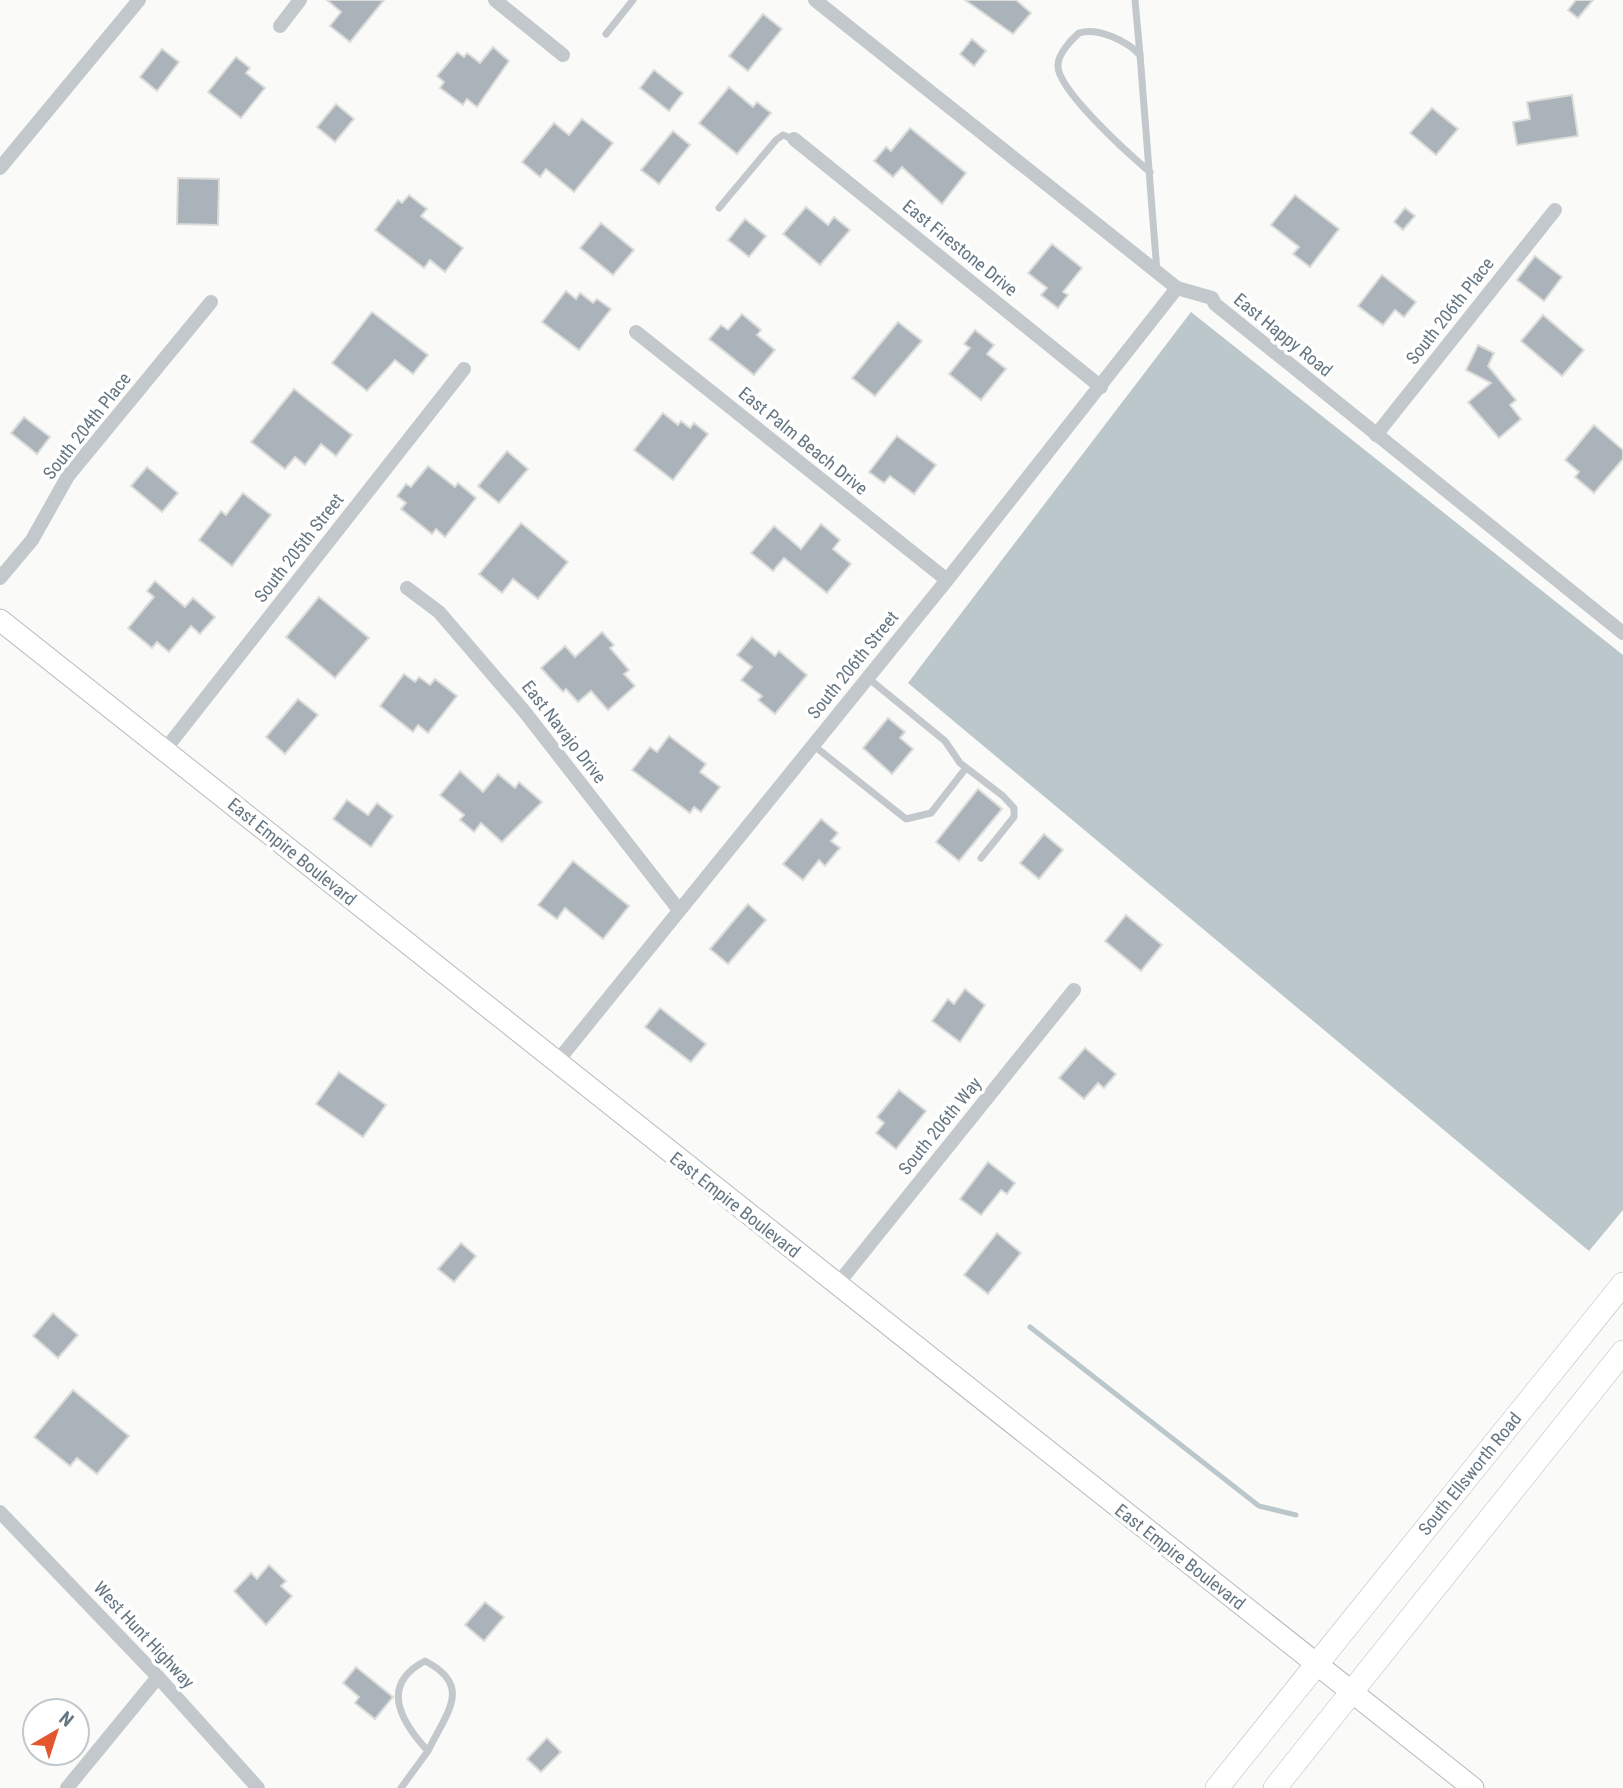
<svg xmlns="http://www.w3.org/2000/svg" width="1623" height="1788" font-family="'Roboto Condensed',sans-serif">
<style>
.water{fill:#bbc7cb}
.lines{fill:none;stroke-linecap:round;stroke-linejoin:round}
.stream{stroke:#bbc7cb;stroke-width:5}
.building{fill:#aab3b9;stroke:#dcdcda;stroke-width:2}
.secondary-casing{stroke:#b3babf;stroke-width:23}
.primary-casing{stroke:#b5babe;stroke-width:24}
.lane{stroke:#c3c8cc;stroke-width:7}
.street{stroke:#c3c8cc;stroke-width:14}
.secondary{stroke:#fff;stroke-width:21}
.primary{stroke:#fff;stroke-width:23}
.labels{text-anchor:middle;stroke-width:7;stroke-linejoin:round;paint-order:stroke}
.street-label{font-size:18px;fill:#657683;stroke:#fff}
</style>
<rect width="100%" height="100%" fill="#fafaf8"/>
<path class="water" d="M 1191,312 L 1623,655 L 1623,1210 L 1589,1251 L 908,683 Z"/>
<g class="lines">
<path class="stream" d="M 1030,1327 L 1259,1506 L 1296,1515"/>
</g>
<g class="building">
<path d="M 327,0 L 384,0 L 350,42 L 330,26 L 341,12 Z"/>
<path d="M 965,0 L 1016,0 L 1031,13 L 1013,34 Z"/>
<path d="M 1576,0 L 1593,0 L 1578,18 L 1568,10 Z"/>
<path d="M 763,14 L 782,29 L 748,71 L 729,56 Z"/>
<path d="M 972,39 L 986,51 L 974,66 L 960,54 Z"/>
<path d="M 493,47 L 509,61 L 477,107 L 467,99 L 463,105 L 440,88 L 444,82 L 437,76 L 457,52 L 464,57 L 467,53 L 480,63 Z"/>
<path d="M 162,49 L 179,62 L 157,91 L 140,77 Z"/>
<path d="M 236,57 L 250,68 L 246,73 L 265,88 L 241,118 L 208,92 Z"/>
<path d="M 654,70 L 683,93 L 669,111 L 640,88 Z"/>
<path d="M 729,87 L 753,107 L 757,102 L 771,113 L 737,154 L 699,123 Z"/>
<path d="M 1572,95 L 1578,136 L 1517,145 L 1513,122 L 1530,119 L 1527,102 Z"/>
<path d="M 336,104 L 354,119 L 335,142 L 317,127 Z"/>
<path d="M 1432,108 L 1458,129 L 1436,155 L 1410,133 Z"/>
<path d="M 582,119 L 613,143 L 574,192 L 546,169 L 540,177 L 522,162 L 554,123 L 569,135 Z"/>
<path d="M 910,128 L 966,173 L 942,204 L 902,167 L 893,177 L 874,161 L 886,147 L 891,151 Z"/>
<path d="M 673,131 L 690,145 L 659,184 L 641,170 Z"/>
<path d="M 178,178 L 219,179 L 218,225 L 177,224 Z"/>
<path d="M 409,195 L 427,209 L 421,216 L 463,248 L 445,272 L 430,260 L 424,268 L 375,230 L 398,200 L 402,203 Z"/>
<path d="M 1295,195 L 1339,229 L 1310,267 L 1293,254 L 1299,247 L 1271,225 Z"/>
<path d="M 806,207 L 828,225 L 834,217 L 850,230 L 820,265 L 783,234 Z"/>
<path d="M 1405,208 L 1415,216 L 1403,230 L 1394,222 Z"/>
<path d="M 745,219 L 766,236 L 749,257 L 728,240 Z"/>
<path d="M 601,223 L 634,250 L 613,275 L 580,248 Z"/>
<path d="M 1052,244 L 1082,268 L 1063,292 L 1068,295 L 1058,308 L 1041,295 L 1047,288 L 1028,273 Z"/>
<path d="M 1535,256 L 1562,277 L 1544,301 L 1517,280 Z"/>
<path d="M 1382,275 L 1416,302 L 1404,317 L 1395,310 L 1383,325 L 1358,306 Z"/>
<path d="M 566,291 L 576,299 L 580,293 L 593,303 L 597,299 L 611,309 L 579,350 L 542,322 Z"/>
<path d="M 372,312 L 428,355 L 413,374 L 395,360 L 367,391 L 332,363 Z"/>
<path d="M 742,314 L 761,330 L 757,335 L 775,350 L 754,375 L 709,339 L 721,325 L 728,330 Z"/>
<path d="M 1543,315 L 1584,350 L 1562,376 L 1521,341 Z"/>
<path d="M 898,322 L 922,341 L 875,396 L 852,378 Z"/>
<path d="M 975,330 L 994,345 L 987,354 L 1006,369 L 981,400 L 949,374 L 970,348 L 964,344 Z"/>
<path d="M 1478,345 L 1494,353 L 1488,366 L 1516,400 L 1510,405 L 1521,419 L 1499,438 L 1468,402 L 1491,383 L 1466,370 Z"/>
<path d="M 294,389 L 352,435 L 336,456 L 321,444 L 305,465 L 295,457 L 285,469 L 251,442 Z"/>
<path d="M 663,413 L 678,425 L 681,421 L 690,428 L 694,423 L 708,434 L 673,480 L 634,450 Z"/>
<path d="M 24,417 L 50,437 L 37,454 L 11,433 Z"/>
<path d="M 1594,425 L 1623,450 L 1623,459 L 1594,493 L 1575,477 L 1579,472 L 1565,460 Z"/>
<path d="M 897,436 L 936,465 L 914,494 L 890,476 L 884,483 L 869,472 Z"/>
<path d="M 507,451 L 528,469 L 499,503 L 478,486 Z"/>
<path d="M 428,466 L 455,487 L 458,483 L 476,498 L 445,537 L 436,529 L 432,534 L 401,509 L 406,503 L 397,496 L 406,484 L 411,487 Z"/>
<path d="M 147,467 L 178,493 L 162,512 L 131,486 Z"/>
<path d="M 243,493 L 271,515 L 232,566 L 199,540 L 221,511 L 226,515 Z"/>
<path d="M 521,523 L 568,562 L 538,599 L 513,579 L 502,593 L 479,574 Z"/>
<path d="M 821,524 L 840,540 L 833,549 L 851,564 L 827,593 L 784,558 L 773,571 L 751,553 L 774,526 L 801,549 Z"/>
<path d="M 155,581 L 185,607 L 193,598 L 215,617 L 200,634 L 191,626 L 169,652 L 157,642 L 152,648 L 128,628 L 154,597 L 147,591 Z"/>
<path d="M 319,597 L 369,638 L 335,678 L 286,637 Z"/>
<path d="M 602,632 L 614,645 L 610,648 L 629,670 L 624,674 L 635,686 L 608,710 L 591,691 L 578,702 L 566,689 L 563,692 L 541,668 L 565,646 L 575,657 Z"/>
<path d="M 752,637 L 775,656 L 779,651 L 807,675 L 775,714 L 758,700 L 762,696 L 741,680 L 752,667 L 737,655 Z"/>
<path d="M 404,674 L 415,682 L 419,677 L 430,685 L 435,679 L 457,696 L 428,733 L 418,725 L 413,732 L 380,706 Z"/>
<path d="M 298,699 L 318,715 L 285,754 L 266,737 Z"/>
<path d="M 888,718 L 905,732 L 900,738 L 913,749 L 892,774 L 863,748 Z"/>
<path d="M 669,736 L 706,764 L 700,772 L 720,787 L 701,812 L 694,807 L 690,813 L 632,770 L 650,747 L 657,752 Z"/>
<path d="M 460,771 L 483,792 L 498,774 L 515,788 L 519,782 L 542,802 L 502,842 L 481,823 L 474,832 L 460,820 L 464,815 L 440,795 Z"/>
<path d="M 978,789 L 1002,809 L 959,861 L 936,842 Z"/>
<path d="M 347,800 L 368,815 L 377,803 L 393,816 L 371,847 L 333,819 Z"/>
<path d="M 821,819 L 838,833 L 831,841 L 840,848 L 825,866 L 819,860 L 803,880 L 783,864 Z"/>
<path d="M 1044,834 L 1063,850 L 1039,879 L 1020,863 Z"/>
<path d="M 573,861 L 629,906 L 603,939 L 565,908 L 557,919 L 538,905 Z"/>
<path d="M 748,904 L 766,920 L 728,964 L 710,949 Z"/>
<path d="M 1126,915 L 1162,945 L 1141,971 L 1105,941 Z"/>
<path d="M 965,989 L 985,1005 L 960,1042 L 932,1021 L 948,999 L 954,1004 Z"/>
<path d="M 660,1008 L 706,1044 L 691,1062 L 645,1027 Z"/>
<path d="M 1085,1048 L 1116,1074 L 1104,1088 L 1098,1083 L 1084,1099 L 1059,1078 Z"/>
<path d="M 339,1072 L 386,1105 L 363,1137 L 316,1104 Z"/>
<path d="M 899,1090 L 926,1111 L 896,1149 L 876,1133 L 884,1123 L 877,1117 Z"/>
<path d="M 988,1162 L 1015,1183 L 1007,1194 L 1001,1190 L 981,1215 L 960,1199 Z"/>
<path d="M 997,1233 L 1021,1253 L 988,1294 L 964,1275 Z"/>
<path d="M 461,1243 L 476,1256 L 454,1282 L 438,1269 Z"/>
<path d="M 53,1313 L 78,1335 L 58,1358 L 33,1336 Z"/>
<path d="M 73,1390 L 129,1436 L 97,1474 L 77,1458 L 70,1466 L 34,1437 Z"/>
<path d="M 269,1565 L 286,1581 L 281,1586 L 292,1596 L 266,1625 L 234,1591 L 251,1573 L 257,1579 Z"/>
<path d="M 485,1602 L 504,1617 L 484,1641 L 465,1625 Z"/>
<path d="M 356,1667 L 393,1697 L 375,1719 L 355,1703 L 359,1697 L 343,1683 Z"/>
<path d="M 547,1738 L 561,1752 L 541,1772 L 527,1759 Z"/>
</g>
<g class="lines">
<defs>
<path id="secondary" d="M 0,620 L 1473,1788"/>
<g id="primary">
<path d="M 1217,1788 L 1623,1284"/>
<path d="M 1275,1788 L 1623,1352"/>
</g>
</defs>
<use href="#secondary" class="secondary-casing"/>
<use href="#primary" class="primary-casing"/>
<g class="lane">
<path d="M 1135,0 L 1140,55"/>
<path d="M 606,34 L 633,0"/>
<path d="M 1150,172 C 1131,156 1056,89 1058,65 C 1058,54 1071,40 1079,33 C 1098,27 1127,41 1140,55 L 1157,272"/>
<path d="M 719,208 L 776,140 L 783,135 L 793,139"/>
<path d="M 868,678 L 945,741 L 960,763 L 1003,796 L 1014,808 L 1014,817 L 981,858"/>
<path d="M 813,745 L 906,819 L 931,813 L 966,768"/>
<path d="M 401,1788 L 428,1751 C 446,1713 474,1686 425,1661 C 379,1685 401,1722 428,1751"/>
</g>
<g class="street">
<path d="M 495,0 L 563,55"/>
<path d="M 815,0 L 1177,288 L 1212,298 L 1215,304 L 1623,633"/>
<path d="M 280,26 L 300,0"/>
<path d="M 794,139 L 1101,387"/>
<path d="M 0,168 L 139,0"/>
<path d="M 636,332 L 947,580"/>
<path d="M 1376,435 L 1555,210"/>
<path d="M 0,578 L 32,540 L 68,476 L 211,302"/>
<path d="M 407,588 L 439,612 L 524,711 L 679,910"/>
<path d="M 164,751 L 464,369"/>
<path d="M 556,1063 L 947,580 L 1177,288"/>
<path d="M 836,1286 L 1074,990"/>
<path d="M 0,1512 L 158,1677 L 258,1788"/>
<path d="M 67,1788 L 158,1677"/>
</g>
<use href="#secondary" class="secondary"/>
<use href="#primary" class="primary"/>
</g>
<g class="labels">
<g class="street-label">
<text transform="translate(960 248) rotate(39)" y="6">East Firestone Drive</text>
<text transform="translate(1450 311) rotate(-52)" y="6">South 206th Place</text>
<text transform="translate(1283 335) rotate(39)" y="6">East Happy Road</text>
<text transform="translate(87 426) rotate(-52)" y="6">South 204th Place</text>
<text transform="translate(803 441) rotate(39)" y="6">East Palm Beach Drive</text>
<text transform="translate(299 548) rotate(-52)" y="6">South 205th Street</text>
<text transform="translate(853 665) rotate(-51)" y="6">South 206th Street</text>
<text transform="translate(564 732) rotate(52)" y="6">East Navajo Drive</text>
<text transform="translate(292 852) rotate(39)" y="6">East Empire Boulevard</text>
<text transform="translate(940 1126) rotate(-51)" y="6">South 206th Way</text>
<text transform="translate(735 1205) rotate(38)" y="6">East Empire Boulevard</text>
<text transform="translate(1470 1474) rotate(-51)" y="6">South Ellsworth Road</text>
<text transform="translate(1180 1557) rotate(38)" y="6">East Empire Boulevard</text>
<text transform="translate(144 1635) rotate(47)" y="6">West Hunt Highway</text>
</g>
</g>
<g transform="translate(56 1732) rotate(39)"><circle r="33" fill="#ffffff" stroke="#c1c8cd" stroke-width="2"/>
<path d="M0-5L12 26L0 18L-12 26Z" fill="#e4572e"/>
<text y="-10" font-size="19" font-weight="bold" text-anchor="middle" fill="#657683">N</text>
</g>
</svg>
